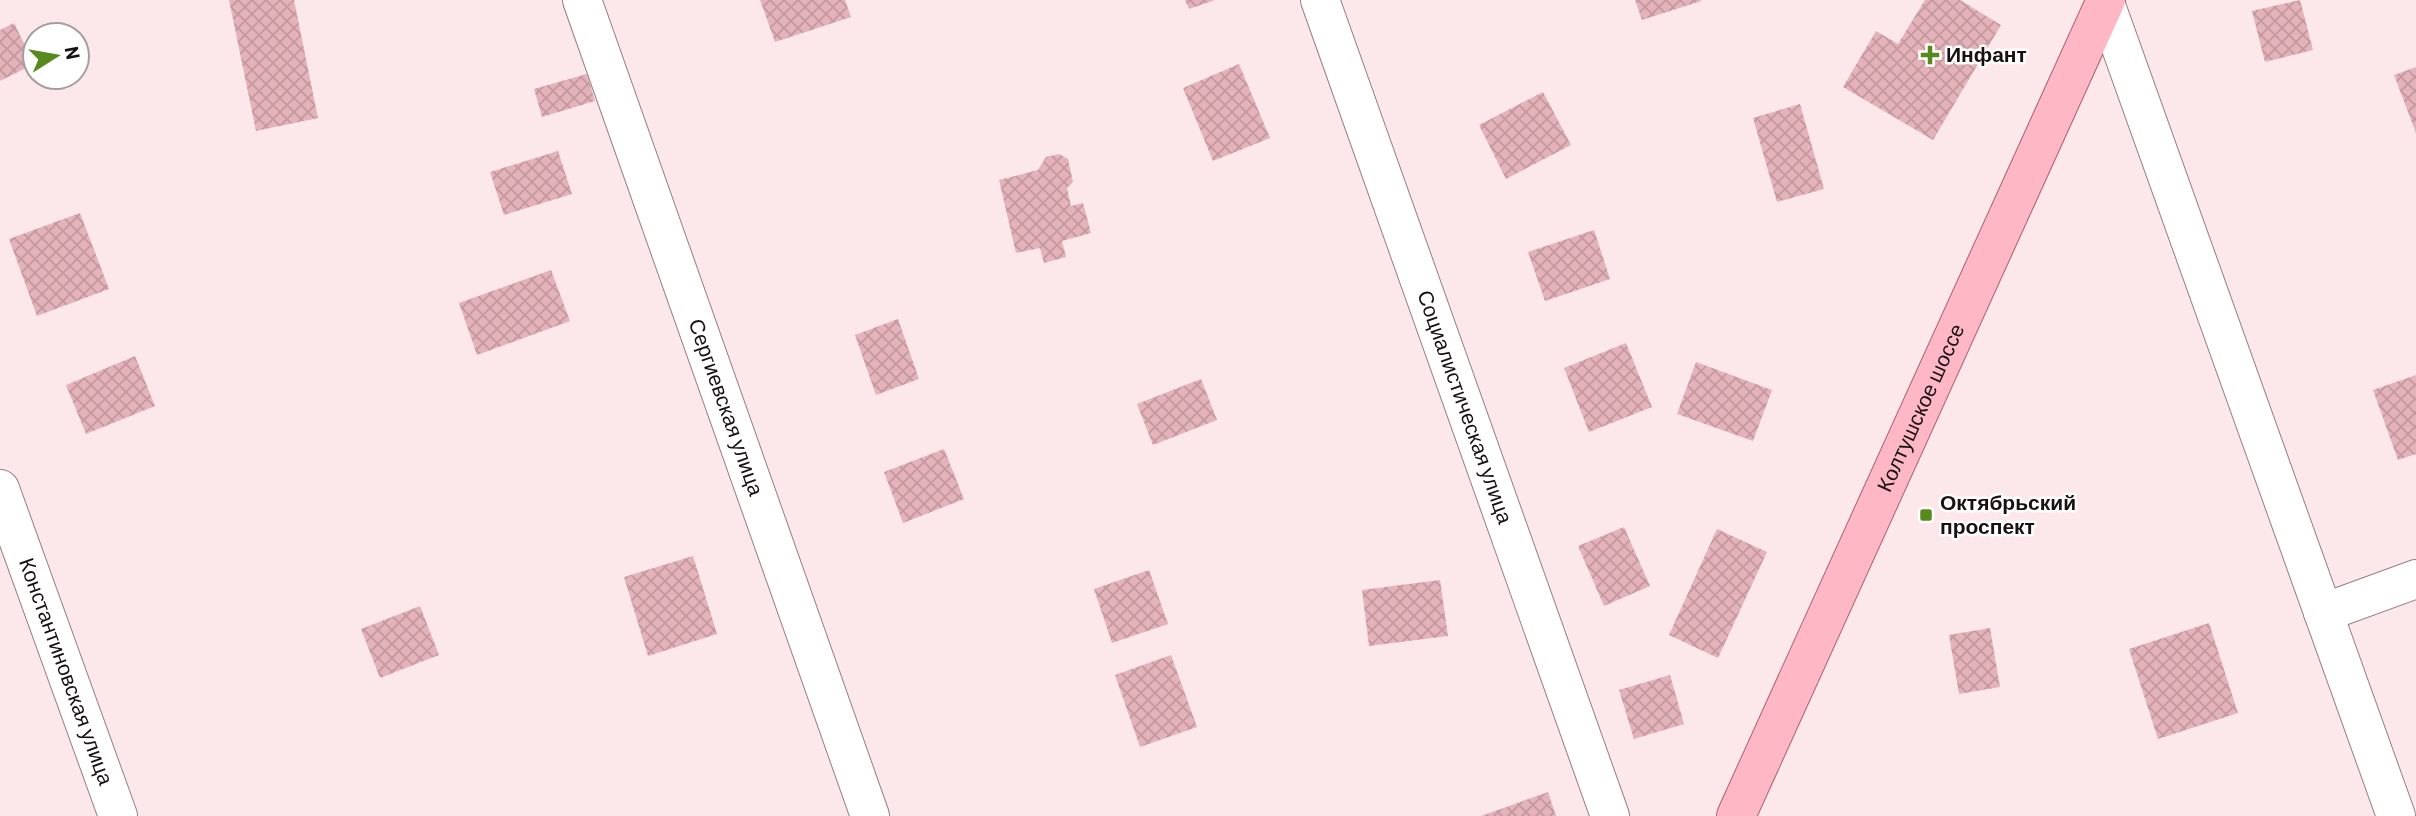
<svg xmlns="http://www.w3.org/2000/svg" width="2416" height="816" font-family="Barlow,sans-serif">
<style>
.building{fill:url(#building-cross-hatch)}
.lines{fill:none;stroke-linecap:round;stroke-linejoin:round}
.minor-casing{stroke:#967f82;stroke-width:40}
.major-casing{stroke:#ae5f6d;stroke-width:40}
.minor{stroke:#fff;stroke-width:38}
.major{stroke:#feb8c5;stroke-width:38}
.poi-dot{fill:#57891f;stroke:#fff;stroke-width:2.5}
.labels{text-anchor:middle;stroke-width:5;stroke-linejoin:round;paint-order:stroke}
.poi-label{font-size:21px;font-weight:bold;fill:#181011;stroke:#fff;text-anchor:start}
.street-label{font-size:21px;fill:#181011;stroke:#fff}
</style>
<defs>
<pattern id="building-cross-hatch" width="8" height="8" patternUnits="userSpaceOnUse" patternTransform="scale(1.75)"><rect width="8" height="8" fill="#e4b2b9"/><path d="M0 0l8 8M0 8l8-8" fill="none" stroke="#c3989e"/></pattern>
</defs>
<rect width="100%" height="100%" fill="#fce7ea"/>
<g class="building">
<path d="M 229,0 L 294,0 L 318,118 L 256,131 Z"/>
<path d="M 760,0 L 845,0 L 851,17 L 775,42 Z"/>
<path d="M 1185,0 L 1215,0 L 1189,9 Z"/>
<path d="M 1635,0 L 1701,0 L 1701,1 L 1642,20 Z"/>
<path d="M 1925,0 L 1960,0 L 2001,25 L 1933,140 L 1843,87 L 1876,31 L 1898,44 Z"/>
<path d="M 2300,0 L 2313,50 L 2265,62 L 2252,11 Z"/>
<path d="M 14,23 L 34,64 L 0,81 L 0,30 Z"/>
<path d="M 1239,64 L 1270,138 L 1213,161 L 1183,88 Z"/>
<path d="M 2416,67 L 2416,133 L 2394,75 Z"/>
<path d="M 587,74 L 595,101 L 542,117 L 534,89 Z"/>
<path d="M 1543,92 L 1571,145 L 1506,179 L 1479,125 Z"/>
<path d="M 1800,104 L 1824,189 L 1777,202 L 1753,118 Z"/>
<path d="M 558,151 L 572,194 L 504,215 L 490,172 Z"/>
<path d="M 1059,154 L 1068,159 L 1073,182 L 1067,188 L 1071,206 L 1083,203 L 1091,233 L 1062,241 L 1066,257 L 1044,263 L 1040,248 L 1016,253 L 999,180 L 1038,170 L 1046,157 Z"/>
<path d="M 80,213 L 109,289 L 37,316 L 9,239 Z"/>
<path d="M 1594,230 L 1610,279 L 1545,301 L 1528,252 Z"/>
<path d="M 551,270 L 570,321 L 477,355 L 459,303 Z"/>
<path d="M 898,319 L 919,379 L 876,395 L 855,335 Z"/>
<path d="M 1626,343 L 1652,407 L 1589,432 L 1564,368 Z"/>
<path d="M 135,356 L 155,406 L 86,434 L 66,385 Z"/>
<path d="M 1696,362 L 1772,390 L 1753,441 L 1677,414 Z"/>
<path d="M 2416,375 L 2416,454 L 2398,460 L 2373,390 Z"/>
<path d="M 1201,379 L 1217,420 L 1153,445 L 1137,404 Z"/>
<path d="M 944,449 L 964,499 L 903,523 L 884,472 Z"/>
<path d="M 1624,527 L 1650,586 L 1604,606 L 1578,546 Z"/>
<path d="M 1717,529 L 1767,552 L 1718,658 L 1669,635 Z"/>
<path d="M 693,556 L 717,634 L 648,656 L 624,577 Z"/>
<path d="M 1149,570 L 1168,624 L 1112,643 L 1094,589 Z"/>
<path d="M 1440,580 L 1448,636 L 1369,646 L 1362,590 Z"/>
<path d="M 420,606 L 439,655 L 380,678 L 361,629 Z"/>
<path d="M 2209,623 L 2238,713 L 2158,739 L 2129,649 Z"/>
<path d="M 1990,628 L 2000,687 L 1959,694 L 1949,635 Z"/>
<path d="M 1171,655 L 1197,727 L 1140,747 L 1115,675 Z"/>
<path d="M 1670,675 L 1684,724 L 1634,739 L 1619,690 Z"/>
<path d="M 1548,792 L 1556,816 L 1481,816 Z"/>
</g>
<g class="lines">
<defs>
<g id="minor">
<path id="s1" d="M 582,0 L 870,816"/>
<path id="s2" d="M 1320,0 L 1610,816"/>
<path d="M 2104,0 L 2396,816"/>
<path id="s3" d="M 0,489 L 118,816"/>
<path d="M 2323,613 L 2416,579"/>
</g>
<g id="major">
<path id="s4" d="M 1736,816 L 2106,0"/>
</g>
</defs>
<use href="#minor" class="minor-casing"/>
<use href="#major" class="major-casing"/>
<use href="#minor" class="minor"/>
<use href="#major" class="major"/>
</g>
<g class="poi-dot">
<path d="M1926.5 44.5h7v7h7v7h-7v7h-7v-7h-7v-7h7z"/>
<rect x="1919" y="508" width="14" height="14" rx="3.5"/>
</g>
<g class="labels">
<g class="poi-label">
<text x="1946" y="62">Инфант</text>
<text x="1940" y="510">Октябрьский<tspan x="1940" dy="24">проспект</tspan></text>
</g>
<g class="street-label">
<text dy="7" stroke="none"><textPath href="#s1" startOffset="432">Сергиевская улица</textPath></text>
<text dy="7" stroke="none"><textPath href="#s2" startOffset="432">Социалистическая улица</textPath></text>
<text dy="7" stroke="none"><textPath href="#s4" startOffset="448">Колтушское шоссе</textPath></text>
<text dy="7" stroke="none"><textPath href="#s3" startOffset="194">Константиновская улица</textPath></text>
</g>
</g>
<g transform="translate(56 56) rotate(79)"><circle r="33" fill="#ffffff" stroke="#a39fa0" stroke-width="2"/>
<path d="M0-5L12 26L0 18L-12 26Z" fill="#57891f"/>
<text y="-10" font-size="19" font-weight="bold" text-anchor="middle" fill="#181011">N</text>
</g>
</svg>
